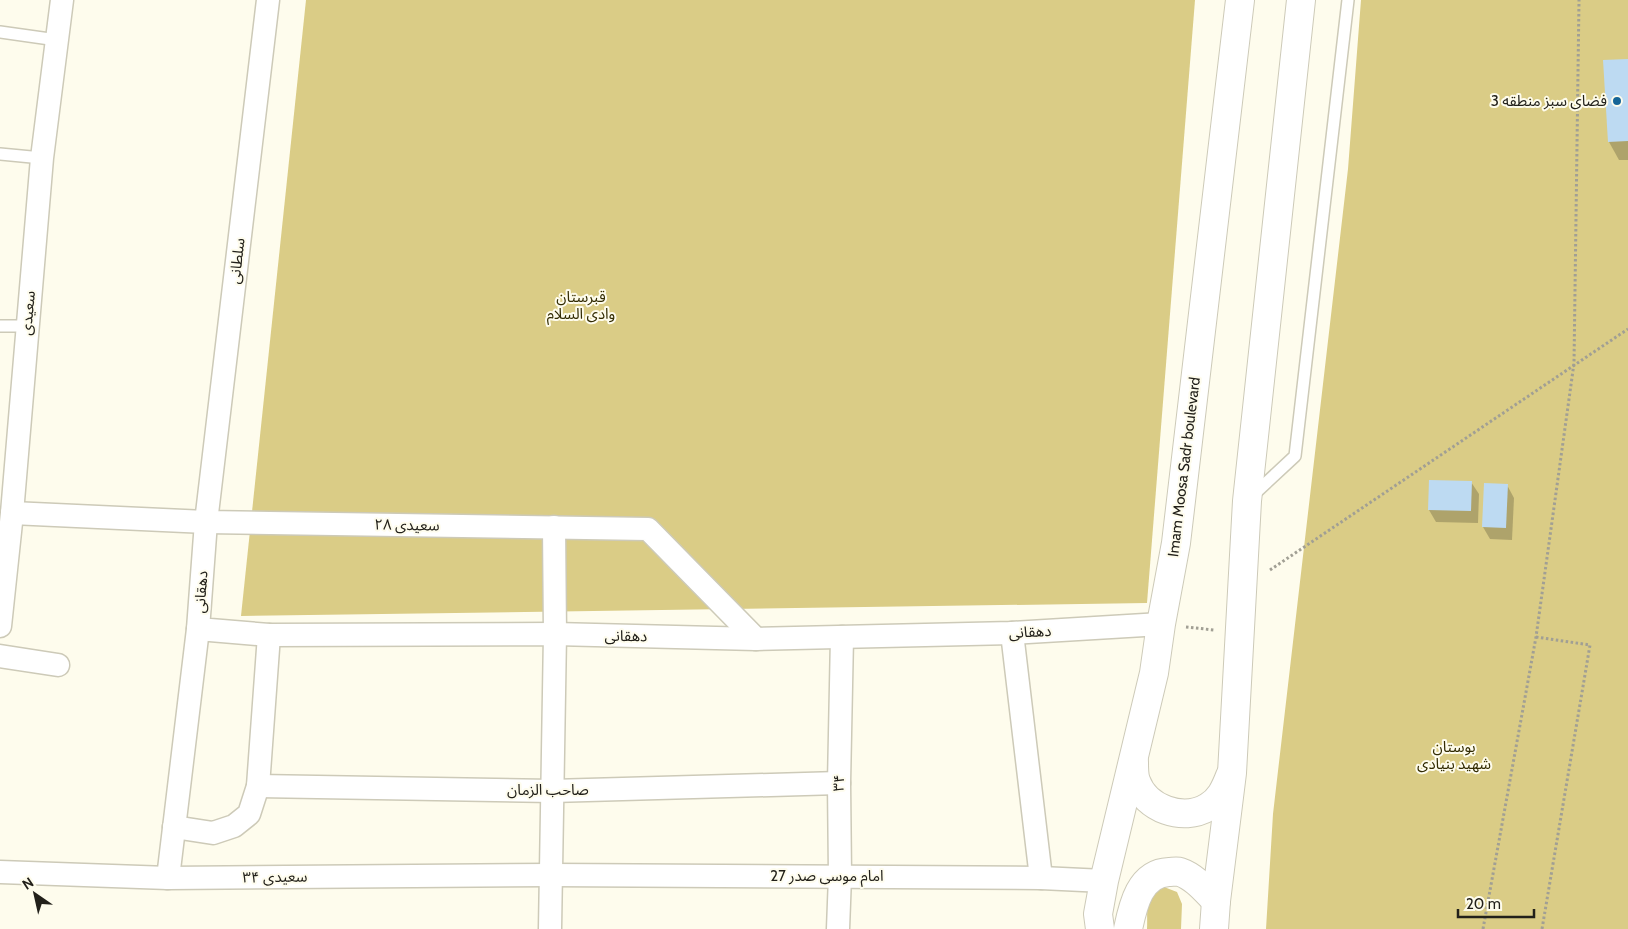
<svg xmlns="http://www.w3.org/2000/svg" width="1628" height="929" font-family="Cabin,'Noto Sans Arabic',sans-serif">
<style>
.green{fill:#dacc86}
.shadow{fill:#0003}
.building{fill:#bddaf2}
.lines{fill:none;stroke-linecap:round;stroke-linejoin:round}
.service-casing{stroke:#cdcab8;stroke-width:14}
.minor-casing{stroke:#cdcab8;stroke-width:25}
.primary-casing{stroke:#cdcab8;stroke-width:30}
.path{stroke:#a19f94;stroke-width:3;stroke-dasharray:2.5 2.5;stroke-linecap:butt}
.service{stroke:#fff;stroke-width:11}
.minor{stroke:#fff;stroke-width:22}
.primary{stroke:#fff;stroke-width:28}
.poi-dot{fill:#166597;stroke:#fefced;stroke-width:2}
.labels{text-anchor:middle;stroke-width:4;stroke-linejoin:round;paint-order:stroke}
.poi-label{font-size:15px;fill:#22201a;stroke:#fefced;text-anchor:end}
.street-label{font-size:15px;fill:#22201a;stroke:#fefced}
.park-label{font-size:15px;fill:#322b02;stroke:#fefced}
</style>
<rect width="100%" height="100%" fill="#fefced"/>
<g class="green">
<path d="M 306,0 L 1195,0 L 1147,603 L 241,616 Z"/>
<path d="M 1361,0 L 1628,0 L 1628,929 L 1266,929 L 1273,814 L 1348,169 Z"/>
<path d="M 1164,887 L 1177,892 L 1182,904 L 1181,929 L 1147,929 C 1148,908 1143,897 1164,887 Z"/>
</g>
<g class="shadow">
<path d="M 1628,60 L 1628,160 L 1619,160 L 1609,142 Z"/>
<path d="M 1471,482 L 1479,494 L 1478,523 L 1436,522 L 1429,510 Z"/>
<path d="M 1507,485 L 1514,498 L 1512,540 L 1490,539 L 1483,527 Z"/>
</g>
<g class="building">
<path d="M 1628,59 L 1628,141 L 1608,142 L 1603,60 Z"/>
<path d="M 1429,480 L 1472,481 L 1471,511 L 1428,510 Z"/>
<path d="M 1484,483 L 1508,484 L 1506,528 L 1482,527 Z"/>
</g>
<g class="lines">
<defs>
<g id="service">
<path d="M 0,32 L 57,40"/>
<path d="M 0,154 L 42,158"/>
<path d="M 0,326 L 27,326"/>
<path d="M 1252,496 L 1295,456 L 1348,0"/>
</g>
<g id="minor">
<path d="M 268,0 L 206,522 L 198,629 L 269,635 L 555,634 L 756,639 L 1012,633 L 1161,624"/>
<path d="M 12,513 L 206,522 L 648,529 L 756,639"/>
<path d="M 0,626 L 12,513 L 42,158 L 62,0"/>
<path d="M 1012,633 L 1041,878"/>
<path d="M 0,656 L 58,665"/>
<path d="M 258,786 L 552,791 L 839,783"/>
<path d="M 174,827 L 213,833 L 234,826 L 249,814 L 258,786 L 269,635"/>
<path d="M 0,872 L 168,878 L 551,875 L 1041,878 L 1104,881"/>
<path d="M 168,878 L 198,629"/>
<path d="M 550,929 L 555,634 L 554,527"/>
<path d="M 838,929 L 840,876 L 839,783 L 842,637"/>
</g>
<g id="primary">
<path d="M 1134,762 C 1134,768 1134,776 1136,781 C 1146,809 1183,822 1208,807 C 1220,800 1225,789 1230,776"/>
<path d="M 1100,929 L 1098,914 L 1104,881 L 1154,673 L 1161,624 L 1176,543 L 1240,0"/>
<path d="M 1128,929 C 1133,905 1140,873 1169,872 C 1172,872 1177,871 1180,872 C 1195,877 1206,891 1216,901"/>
<path d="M 1214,929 L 1216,901 L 1232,773 L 1247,501 L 1301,0"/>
</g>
</defs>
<use href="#service" class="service-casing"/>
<use href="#minor" class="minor-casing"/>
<use href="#primary" class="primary-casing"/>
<g class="path">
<path d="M 1270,570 L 1628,329"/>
<path d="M 1186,627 L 1214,630"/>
<path d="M 1536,637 L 1590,645 L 1542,929"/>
<path d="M 1483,929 L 1536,637 L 1574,363 L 1579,0"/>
</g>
<use href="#service" class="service"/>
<use href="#minor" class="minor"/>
<use href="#primary" class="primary"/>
</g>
<circle class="poi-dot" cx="1617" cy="101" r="5"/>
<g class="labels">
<g class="poi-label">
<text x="1607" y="106">فضای سبز منطقه 3</text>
</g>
<g class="street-label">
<text transform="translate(237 261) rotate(-83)" y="5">سلطانی</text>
<text transform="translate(28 313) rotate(-85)" y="5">سعیدی</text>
<text transform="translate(1184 467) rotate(-83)" y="5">Imam Moosa Sadr boulevard</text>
<text transform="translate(407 525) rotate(1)" y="5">سعیدی ۲۸</text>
<text transform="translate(201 592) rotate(-86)" y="5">دهقانی</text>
<text transform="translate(1030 632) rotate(-3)" y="5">دهقانی</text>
<text transform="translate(626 636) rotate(1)" y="5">دهقانی</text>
<text transform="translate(839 783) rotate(-90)" y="5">۳۴</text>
<text x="548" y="795">صاحب الزمان</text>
<text x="827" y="881">امام موسی صدر 27</text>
<text transform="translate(275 877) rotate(-1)" y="5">سعیدی ۳۴</text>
</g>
<g class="park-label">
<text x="581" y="302">قبرستان<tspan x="581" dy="17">وادی السلام</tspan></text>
<text x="1454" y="752">بوستان<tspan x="1454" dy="17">شهید بنیادی</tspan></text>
</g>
</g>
<g transform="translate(35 894) rotate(326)" stroke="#fefced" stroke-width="4" paint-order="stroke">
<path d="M0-4L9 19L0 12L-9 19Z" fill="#22201a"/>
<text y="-8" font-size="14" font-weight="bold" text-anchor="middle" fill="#22201a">N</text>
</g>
<path d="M1458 909v8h76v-8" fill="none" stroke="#22201a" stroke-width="2.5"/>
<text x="1466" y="909" font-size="15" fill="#22201a" stroke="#fefced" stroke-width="4" paint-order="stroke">20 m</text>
</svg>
